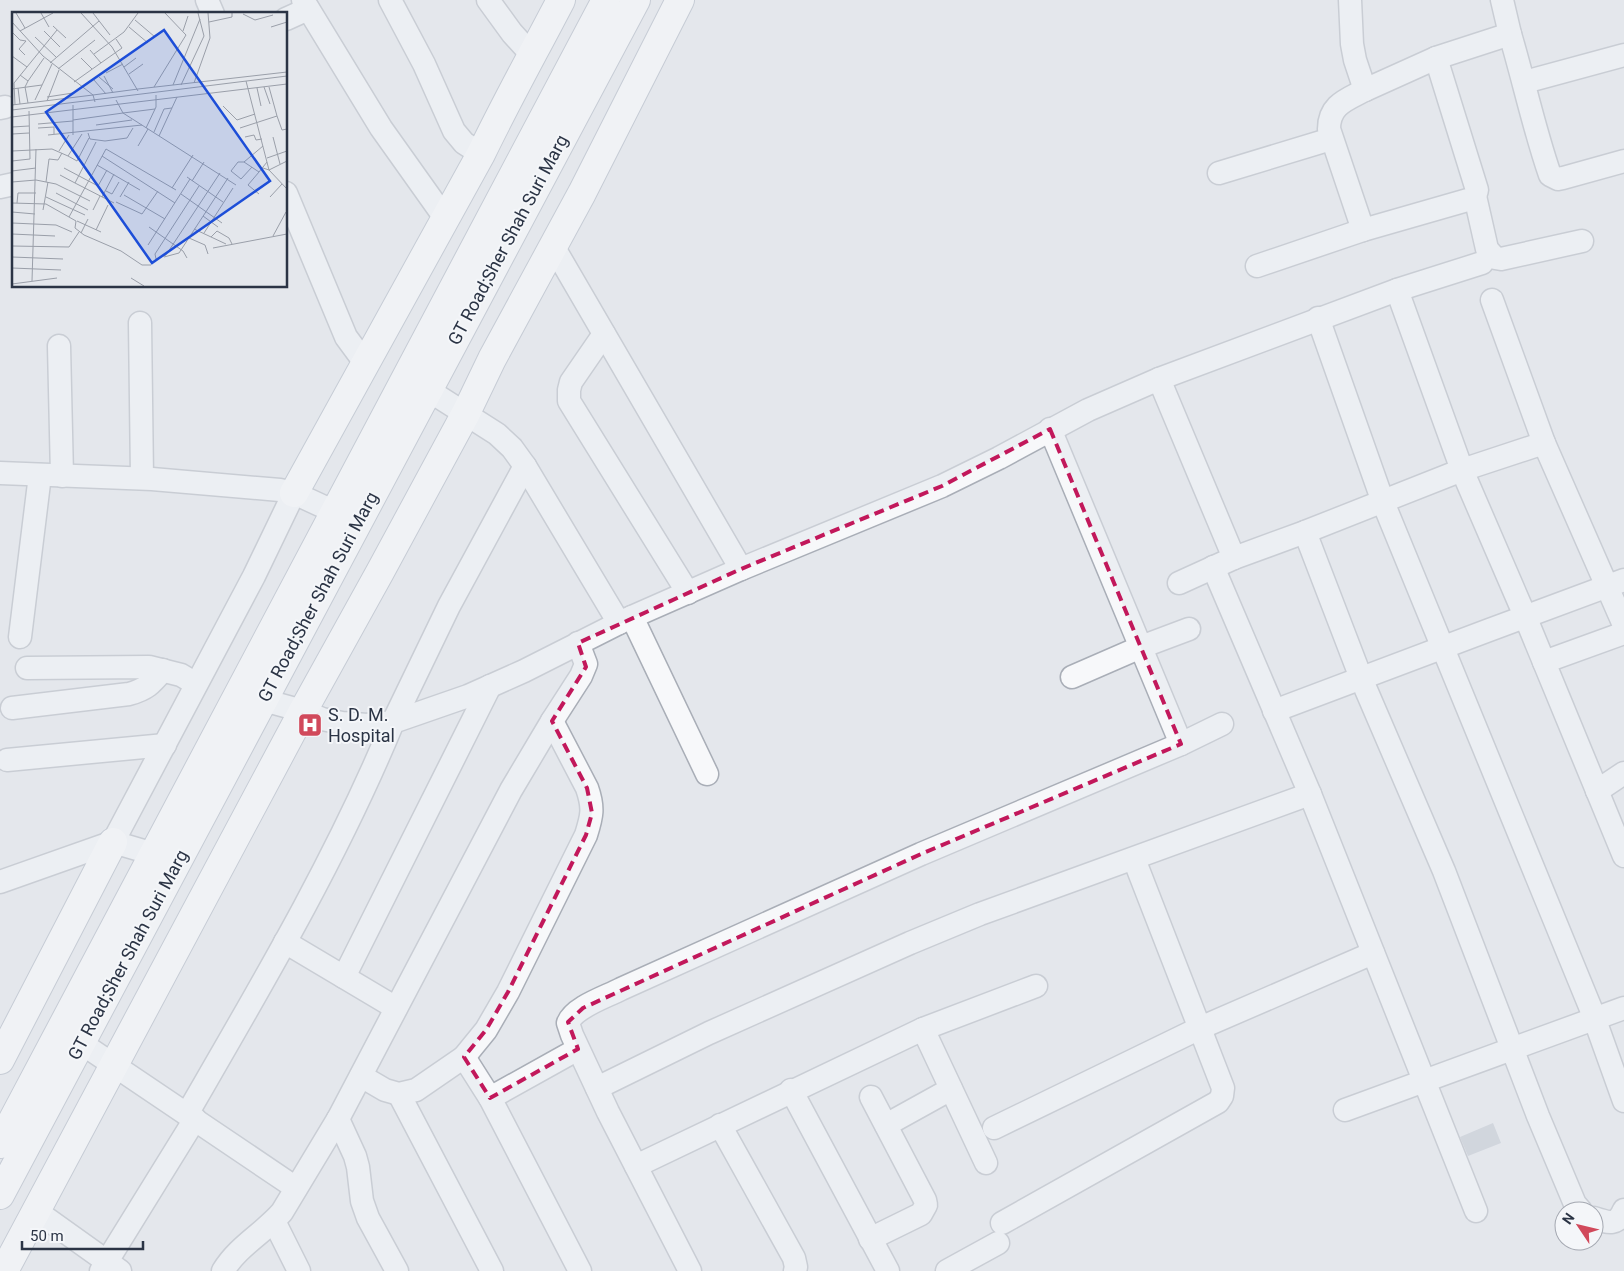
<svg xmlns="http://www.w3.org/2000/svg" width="1624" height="1271" font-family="Roboto,sans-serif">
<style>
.building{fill:#bbc0ca}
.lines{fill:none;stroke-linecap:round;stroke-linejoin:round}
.minor-casing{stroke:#a9aeb7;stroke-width:25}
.major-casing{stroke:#a3abb8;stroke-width:30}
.minor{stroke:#f7f8fa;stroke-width:22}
.major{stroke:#fff;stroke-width:28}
.marked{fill:none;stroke:#c2185b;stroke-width:4;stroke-dasharray:10 6;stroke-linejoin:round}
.labels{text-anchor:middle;stroke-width:4;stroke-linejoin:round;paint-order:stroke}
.street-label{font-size:18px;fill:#2b3445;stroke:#f4f6f9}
.poi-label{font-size:18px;fill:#2b3445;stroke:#f4f6f9;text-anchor:start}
.inset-road{fill:none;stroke:#9a9fa9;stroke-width:1}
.view{fill:#1d4ed8;fill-opacity:0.15;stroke:#1d4ed8;stroke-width:2.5}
.inset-edge{fill:none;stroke:#2b3445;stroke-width:2.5}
</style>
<rect width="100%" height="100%" fill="#e4e7ec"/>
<path class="building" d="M 1493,1123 L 1501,1143 L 1468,1156 L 1460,1137 Z"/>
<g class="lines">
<defs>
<g id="minor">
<path d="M 207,0 L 213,14"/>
<path d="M 303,0 L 381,128 L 445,218"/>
<path d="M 390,0 L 424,64 L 454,131 L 464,143 L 481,154"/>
<path d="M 488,0 L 512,33 L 532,55"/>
<path d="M 1350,0 L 1352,44 L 1355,60 L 1365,90 L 1436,58 L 1510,34 L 1502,0"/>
<path d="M 286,19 L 308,9"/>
<path d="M 1510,34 C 1524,81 1534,129 1550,175 L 1558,179 L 1563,178 L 1624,161"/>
<path d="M 1525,82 L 1624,55"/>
<path d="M 1365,90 C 1346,100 1329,105 1329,129 L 1363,230 L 1471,199 L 1475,196 L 1477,190 L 1436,58"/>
<path d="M 0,108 L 5,107"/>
<path d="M 1219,173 L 1331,139"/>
<path d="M 0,187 L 14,184"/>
<path d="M 286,193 L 346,337 L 360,356 L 366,361"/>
<path d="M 1475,196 L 1487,249 L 1495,258 L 1501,259 L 1582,241"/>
<path d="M 553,246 L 741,569"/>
<path d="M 1257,266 L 1363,230"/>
<path d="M 1397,290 L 1462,470 L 1525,616 L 1624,856"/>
<path d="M 1492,300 L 1544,443 L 1624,625"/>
<path d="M 1318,318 L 1383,502 L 1591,1009 L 1624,1101"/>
<path d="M 140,323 L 142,478"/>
<path d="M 604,334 L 571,382 L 569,390 L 569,401 L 688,593"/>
<path d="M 59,346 L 62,476"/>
<path d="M 1159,379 L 1234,558"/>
<path d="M 428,390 L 497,434 L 512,448 L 525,466 L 619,623"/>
<path d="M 1050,429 L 1181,744"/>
<path d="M 0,473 L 152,479 L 280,490 L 294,493 L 335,512"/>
<path d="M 1305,532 L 1361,678 L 1444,871 L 1538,1116 L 1575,1204 L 1581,1211"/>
<path d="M 1213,567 L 1310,794 L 1476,1211"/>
<path d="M 1179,583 L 1234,558 L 1305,532 L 1462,470 L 1544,443"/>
<path d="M 632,617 L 707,774"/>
<path d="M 20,637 L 40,475"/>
<path d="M 1544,662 L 1624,633"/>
<path d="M 27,668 L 149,667 L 181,675 L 196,684"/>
<path d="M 1072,677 L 1141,647 L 1189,629"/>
<path d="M 263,700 L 303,711 L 322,719 L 342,723 L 367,725 L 393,722 L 449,606 L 525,466"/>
<path d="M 12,708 L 129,694 C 147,689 151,684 163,670"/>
<path d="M 1274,711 C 1391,667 1507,623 1624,580"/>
<path d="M 7,760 L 165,745"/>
<path d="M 1597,791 L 1624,773"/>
<path d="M 113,842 L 254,576 L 294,493"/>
<path d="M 0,882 L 113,842 L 154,854 L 169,860"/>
<path d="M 285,942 L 396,1008"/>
<path d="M 344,977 L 490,686"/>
<path d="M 923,1029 L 986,1163"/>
<path d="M 81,1043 L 296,1188"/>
<path d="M 464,1057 L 490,1098 L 580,1271"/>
<path d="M 361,1076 L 385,1090 L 399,1094 L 416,1090 L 464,1057 L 486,1030 L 508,992 L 586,835 C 592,816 594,808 587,788 L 552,721"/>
<path d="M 597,1088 L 709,1033 L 910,943 L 980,914 L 1310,794"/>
<path d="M 791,1090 L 888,1271"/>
<path d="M 399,1094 L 492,1271"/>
<path d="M 490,1098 L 578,1049"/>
<path d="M 1345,1110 L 1624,1008"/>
<path d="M 187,1114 C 261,986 337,858 393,722 L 468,696 L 524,671 L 625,620 L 741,569 L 942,486 L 999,458 L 1088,410 L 1159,379 L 1397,290 L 1482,263"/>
<path d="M 338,1119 L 355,1156 L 358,1167 L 362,1201 L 368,1218 L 397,1271"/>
<path d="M 720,1125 L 794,1258 L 796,1267 L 795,1271"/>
<path d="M 886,1125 L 951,1089"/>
<path d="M 994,1128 L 1200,1028 L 1373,953"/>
<path d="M 636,1166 L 923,1029 L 1036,986"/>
<path d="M 36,1211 L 120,1271"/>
<path d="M 1594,1218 C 1609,1223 1617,1226 1624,1210"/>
<path d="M 274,1221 L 299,1271"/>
<path d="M 1002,1223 L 1218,1102 L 1222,1096 L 1223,1088 L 1134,859"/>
<path d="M 870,1239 L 921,1214 L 926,1205 L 925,1200 L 871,1097"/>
<path d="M 101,1271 L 195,1119"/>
<path d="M 223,1271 C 238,1246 264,1233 282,1212 L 338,1119 L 511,790 L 552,721 L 581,676 L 586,664 L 578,643"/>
<path d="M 690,1271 L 608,1112 L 572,1035 L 568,1023 C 574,1007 606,997 621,989 L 921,854 L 1181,744 L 1222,724"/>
<path d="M 947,1271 L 998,1243"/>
</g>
<g id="major">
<path d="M 294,493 L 481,154 C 506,102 534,52 561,0"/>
<path d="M 0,1060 L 113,842"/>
<path d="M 0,1144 L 606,0"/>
<path d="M 0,1195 L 636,0"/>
<path d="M 4,1271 L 303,711 L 380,572 L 466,413 L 492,359 L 582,193 L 680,0"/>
</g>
</defs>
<use href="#minor" class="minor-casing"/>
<use href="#major" class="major-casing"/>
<use href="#minor" class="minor"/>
<use href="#major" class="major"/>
</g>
<path d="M0 0H1624V1271H0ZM 1050,429 L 1181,744 L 921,854 L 583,1008 L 568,1022 L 578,1049 L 490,1098 L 464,1057 L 486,1030 L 508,992 L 586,835 L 592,813 L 587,788 L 552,721 L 586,667 L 578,643 L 741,569 L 942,486 Z" fill="#e4e7ec" fill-opacity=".55" fill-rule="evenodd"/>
<path class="marked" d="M 1050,429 L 1181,744 L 921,854 L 583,1008 L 568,1022 L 578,1049 L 490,1098 L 464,1057 L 486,1030 L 508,992 L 586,835 L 592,813 L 587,788 L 552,721 L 586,667 L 578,643 L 741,569 L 942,486 Z"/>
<defs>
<symbol id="hospital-square" viewBox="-11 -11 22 22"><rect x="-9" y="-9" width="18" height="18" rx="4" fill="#d1495b" stroke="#f4f6f9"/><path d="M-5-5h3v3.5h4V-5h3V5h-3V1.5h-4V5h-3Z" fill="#fff"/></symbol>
</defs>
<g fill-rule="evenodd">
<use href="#hospital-square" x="296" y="711" width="28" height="28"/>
</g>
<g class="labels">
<g class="street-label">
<text transform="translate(508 240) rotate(-62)" y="6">GT Road;Sher Shah Suri Marg</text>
<text transform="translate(318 597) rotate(-62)" y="6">GT Road;Sher Shah Suri Marg</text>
<text transform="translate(128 955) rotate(-62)" y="6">GT Road;Sher Shah Suri Marg</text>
</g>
<g class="poi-label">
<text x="328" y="721">S. D. M.<tspan x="328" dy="21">Hospital</tspan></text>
</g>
</g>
<g transform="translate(12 12)">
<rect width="275" height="275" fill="#e4e7ec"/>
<path class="inset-road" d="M 4,1 L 13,16M 29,1 L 37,15M 69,1 L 100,35 L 126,79M 81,1 L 98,23M 231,2 L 243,8 L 261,3M 123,8 L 143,25M 0,10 L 31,44 L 81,83 L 83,90M 197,10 L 220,5 L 220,1M 41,14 L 54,26M 117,15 L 136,31M 259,15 L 275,10M 8,19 L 41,1M 32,19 L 48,35M 171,19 L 176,4M 0,20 L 8,28 L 14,29M 23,25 L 44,45M 78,38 L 89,51M 82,42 L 112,20 L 126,1M 13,43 L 7,37 L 14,29M 0,44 L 15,55M 69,46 L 80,57M 38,51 L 87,9M 112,55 L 124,46M 46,57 L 83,28M 94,61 L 111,52M 117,62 L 131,52M 8,63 L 16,69 L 13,75 L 16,91M 92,64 L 101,81M 87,65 L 101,77M 82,68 L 94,82M 16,69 L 32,46M 234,69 L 257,158 L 275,177M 62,70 L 110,36 L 104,27M 182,71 L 198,26 L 196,1M 161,73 L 188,7M 169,73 L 192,24 L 186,1M 142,75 L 174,23 L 153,1M 252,75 L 258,92M 257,75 L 265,104M 6,76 L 8,92M 245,76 L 249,94M 0,77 L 30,73M 126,77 L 275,60M 81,83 L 126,77M 35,85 L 61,81M 23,88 L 40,52M 104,88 L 111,101 L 143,97M 35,89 L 47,58M 0,93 L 81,83M 3,93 L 2,71 L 45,18M 61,93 L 61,123M 211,94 L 225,108 L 243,102M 0,98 L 275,64M 0,105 L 275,72M 61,108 L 111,101 L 224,173M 26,112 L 61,109M 84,113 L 120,108M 0,115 L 17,114M 26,116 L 42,115 L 42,122M 134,116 L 144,95 L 144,83M 228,116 L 265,104 L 270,118 L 275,117M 142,120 L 152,97 L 160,96M 76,121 L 78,127 L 93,129 L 115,126 L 121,116M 0,122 L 17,121M 36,123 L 130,113M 147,124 L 165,85M 233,125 L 242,123 L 244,128 L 250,127M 261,125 L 268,152M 84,130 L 63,171 L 102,191M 126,134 L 136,117M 251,134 L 232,150 L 247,160 L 255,150M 0,139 L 40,137 L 56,144 L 70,122M 47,139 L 57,123M 56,144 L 65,149 L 77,126M 90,144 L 163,191M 255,146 L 275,139M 0,149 L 18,147 L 17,99M 232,150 L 226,150 L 219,159 L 229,167 L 240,155M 85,153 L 128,178M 52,156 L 86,174 L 95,158M 251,156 L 257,158 L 275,149M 0,159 L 24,156M 48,163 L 63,171M 175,165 L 211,190M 180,169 L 192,150M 0,170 L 24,168 L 44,172 L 78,189M 34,170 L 37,147 L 46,148 L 50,141M 187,174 L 143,242 L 144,247 L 154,243 L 208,161M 160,176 L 181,143M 94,179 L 100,182 L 107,170M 44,181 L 76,198M 169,182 L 210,211M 247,182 L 236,173 L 247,160M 112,183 L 153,207M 34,185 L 73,203M 90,185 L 102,162M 108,185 L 117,170M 258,185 L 270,172M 104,190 L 130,202 L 146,179M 0,191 L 34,192 L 64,209 L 63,216 L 72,223 L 109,239 L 130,253 L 139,253M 5,191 L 6,181 L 24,181M 31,198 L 36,170M 81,198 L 88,184M 0,200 L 23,202M 191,204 L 206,215M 57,205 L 94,137 L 164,178M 65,209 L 89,220M 0,211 L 44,213 L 60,220M 137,215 L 171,239 L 175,246M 182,217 L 214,232M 84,218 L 96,193M 69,221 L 76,207M 192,221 L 221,176M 0,222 L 43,224M 261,224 L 274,200M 199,225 L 205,219 L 217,226 L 220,232M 177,226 L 193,233 L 196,242M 136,233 L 178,167M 0,234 L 57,235 L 67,220M 201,236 L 275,222M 0,245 L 51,247M 152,245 L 167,241 L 216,166M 0,256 L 49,258M 119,266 L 132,274M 20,269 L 24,137M 0,272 L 45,266"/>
<path class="view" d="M 152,18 L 258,169 L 140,251 L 34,100 Z"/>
<rect width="275" height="275" class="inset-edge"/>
</g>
<g transform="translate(1579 1226) rotate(305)"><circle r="24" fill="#f4f6f9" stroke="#a4a8b1"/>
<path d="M0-4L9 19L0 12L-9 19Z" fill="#d1495b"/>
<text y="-8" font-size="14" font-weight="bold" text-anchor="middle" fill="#2b3445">N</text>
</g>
<path d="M22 1241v8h121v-8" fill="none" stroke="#2b3445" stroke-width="2.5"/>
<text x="30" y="1241" font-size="15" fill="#2b3445" stroke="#f4f6f9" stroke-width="4" paint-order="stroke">50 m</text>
</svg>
